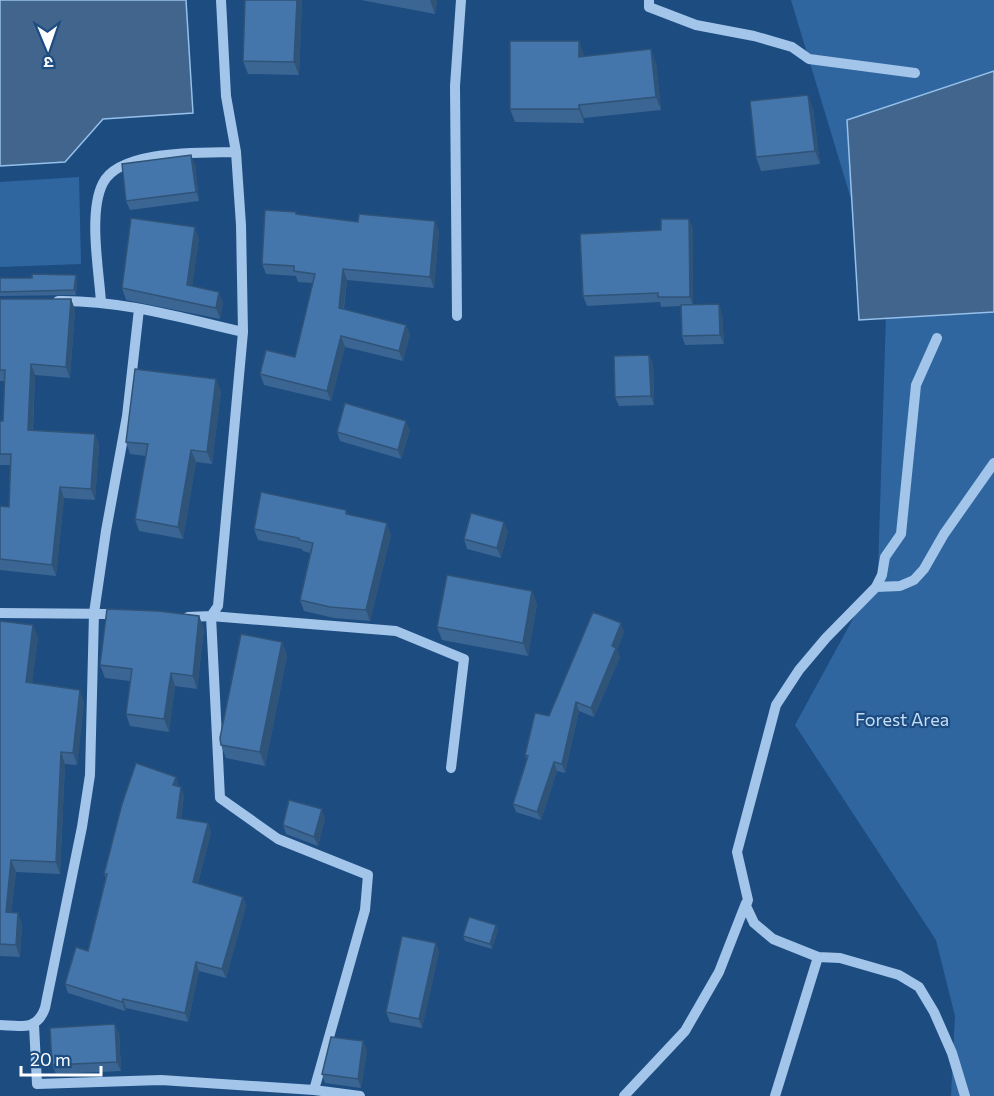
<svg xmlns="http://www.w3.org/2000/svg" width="994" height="1096" font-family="Commissioner,'Noto Sans Devanagari',sans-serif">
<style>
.green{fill:#3066a0}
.water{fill:#41658c;stroke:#95c0eb;stroke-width:1.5}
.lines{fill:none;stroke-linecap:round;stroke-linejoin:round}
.minor{stroke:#a2c5e9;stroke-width:10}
.wall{fill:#3b6593}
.shaded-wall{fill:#305378}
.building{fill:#4576ab;stroke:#305378;stroke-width:1.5}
.labels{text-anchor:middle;stroke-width:4.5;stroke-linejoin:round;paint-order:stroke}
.park-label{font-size:18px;fill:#c6def7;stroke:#1d4c81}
</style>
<rect width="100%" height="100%" fill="#1d4c81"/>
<path class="green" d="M791,0H994V1096H951L955,1016L936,940L795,725L878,573L886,315Z
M79,177L81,264L0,267V182Z"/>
<path class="water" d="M0,0H186L193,113L103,119L65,162L0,166Z
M994,71V312L859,320L847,120Z"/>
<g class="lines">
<path class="minor" d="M649,0V7L696,25L754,36L792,47L809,59L915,73
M58,301C121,300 182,318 243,332
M101,302C99,271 88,212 103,183C120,149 203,153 236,152
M457,316L455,86L461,0
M937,338L916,385L901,534L885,557L882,575L876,587L826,638L799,670L776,705L737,852L748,900L746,906L754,923L773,939L818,957L840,958L899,975L919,987L934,1012L952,1053L965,1096
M876,587L900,586L914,580L924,569L944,534L994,463
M0,613L121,614
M188,617L211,616L218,606L243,332L241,225L236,152L226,96L221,0
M0,1025C21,1026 37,1031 45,1008L82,827L90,775L94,613L106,531L127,416L139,309
M34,1025L37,1084L161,1080L314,1090L360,1096
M314,1090L365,910L368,875L278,839L220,798L211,616L396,631L464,659L451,768
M624,1096L685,1031L719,972L746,903
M775,1096L818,957"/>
</g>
<path class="wall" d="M245,0H302L299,75L248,74L243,61Z
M361,0H437L435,14Z
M579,41L584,56L656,63L661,110L584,118V123L515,122L510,109Z
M813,108L820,164L761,171L756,157Z
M195,164L199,201L130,210L126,201Z
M297,214L358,222L435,221L439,231L434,288L347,280L344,309L406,325L410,335L403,361L345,347L331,401L264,385L260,374L295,357L313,283L298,282L296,276L266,274L262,264Z
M693,228V305L722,313L724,344L685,345L682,336L681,306L661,307L660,302L587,306L583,296Z
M199,238L192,286L219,292L223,303L220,319L126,300L122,288Z
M76,275L77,279L76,295L0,296V278H32Z
M0,299H71L75,310L70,378L35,375L33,430L95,434L99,445L95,500L64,498L56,576L0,570V506L9,507L10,465H0V421H3L5,381H0Z
M649,355L653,364L654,405L619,406L615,397Z
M221,391L212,464L196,462L183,539L139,531L135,519L146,456L130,454L126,442Z
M410,430L401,459L340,441L337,432Z
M346,510L348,515L391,535L370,621L334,618L304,611L300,600L310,553L303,551L302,549L258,540L254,529Z
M508,531L501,558L467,549L464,539Z
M532,591L537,604L528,656L442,640L437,627Z
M199,616L204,629L197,689L175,686L169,732L130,726L126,714L130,681L105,678L100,665Z
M0,621L38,637L32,683L84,702L77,765L65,764L60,874L16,872L11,912L18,913L22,925L20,957L0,956Z
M624,632L617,650L620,657L594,717L579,711L565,773L557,771L541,820L516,812L513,804L527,761L525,755L549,716Z
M282,642L287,656L265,766L226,758L221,745Z
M179,786L184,796L181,819L208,823L211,833L198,883L243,897L246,906L226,978L199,971L188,1022L126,1008L125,1011L68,993L65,984L88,951L106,879L104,874Z
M325,818L318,846L286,834L283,825Z
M498,930L492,949L465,941L463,936Z
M436,943L439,952L422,1028L390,1022L386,1012Z
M119,1033L121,1071L56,1074L52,1065Z
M363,1041L367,1051L361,1088L325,1083L322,1074Z"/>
<path class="shaded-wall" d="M297,0H302L299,75L294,62Z
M430,0H437L435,14Z
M579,41L584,55V70L579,57Z
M651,49L656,63L661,110L656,97Z
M808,95L813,108L820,164L815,151Z
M579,105L584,118V123L579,109Z
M191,155L195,164L199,201L196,192Z
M689,219L693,228V306L690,297Z
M435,221L439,231L434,288L430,277Z
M195,227L199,238L191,296L187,285Z
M343,269L347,280L342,318L339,308Z
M76,275L77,279L76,295L74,290Z
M219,292L223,303L220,319L216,308Z
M71,299L75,310L70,378L66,367Z
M719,304L722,313L724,344L720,335Z
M406,325L410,335L403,361L399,351Z
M341,336L345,347L331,401L327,391Z
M649,355L653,364L654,405L651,396Z
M31,364L35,375L32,441L28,430Z
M216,379L221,391L212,464L207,452Z
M406,421L410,430L401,459L398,450Z
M95,434L99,445L95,500L91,489Z
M191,450L196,462L183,539L178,527Z
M60,487L64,498L56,576L52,565Z
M504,522L508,531L501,558L497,548Z
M387,523L391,535L370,621L366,610Z
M532,591L537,604L528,656L523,643Z
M199,616L204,629L197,689L193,676Z
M621,623L624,632L617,650L620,657L594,717L591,708L612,646Z
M33,625L38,637L31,694L26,682Z
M282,642L287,656L265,766L260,752Z
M171,673L175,686L169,732L164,719Z
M80,690L84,702L77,765L73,753Z
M576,702L579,711L565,773L562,764Z
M61,752L65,764L60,874L56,862Z
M554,762L557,771L541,820L537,812Z
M176,777L179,786L173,785Z
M181,787L184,796L180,828L177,818Z
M322,809L325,818L318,846L314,837Z
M208,823L211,833L196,891L193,882Z
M11,860L16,872L10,924L6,912Z
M243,897L246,906L226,978L222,969Z
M18,913L22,925L20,957L16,945Z
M496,925L498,930L492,949L490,944Z
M436,943L439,952L422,1028L419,1019Z
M196,962L199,971L188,1022L185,1013Z
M123,999L126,1008L125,1011L122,1002Z
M115,1024L119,1033L121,1071L117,1062Z
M363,1041L367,1051L361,1088L358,1079Z"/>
<path class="building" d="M245,0H297L294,62L243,61Z
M510,41H579V57L651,49L656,97L579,105V109H510Z
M808,95L815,151L756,157L750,101Z
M191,155L196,192L126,201L122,164Z
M265,210L296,212V214L358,222L359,214L435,221L430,277L343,269L339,308L406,325L399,351L341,336L327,391L260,374L266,350L295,357L315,274L294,271V266L262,264Z
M131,218L195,227L187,285L219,292L216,308L122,288Z
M661,219H689L690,297H658V293L583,296L580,234L661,230Z
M32,274L76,275L74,290L0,292V278H32Z
M0,299H71L66,367L31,364L28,430L95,434L91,489L60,487L52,565L0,559V506L9,507L11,454H0V421H3L5,370H0Z
M719,304L720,335L682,336L681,305Z
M649,355L651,396L615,397L614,356Z
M135,369L216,379L207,452L191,450L178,527L135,519L148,444L126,442Z
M345,403L406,421L398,450L337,432Z
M261,492L346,510V514L387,523L366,610L330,607L300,600L313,543L299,540V538L254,529Z
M471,513L504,522L497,548L464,539Z
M447,575L532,591L523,643L437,627Z
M107,609L158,611L199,616L193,676L171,673L164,719L126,714L132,669L100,665Z
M593,612L621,623L612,646L616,648L591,708L576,702L562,764L554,762L537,812L513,804L528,756L525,755L535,713L549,716Z
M0,621L33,625L26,682L80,690L73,753L61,752L56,862L11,860L6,912L18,913L16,945L0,944Z
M241,634L282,642L260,752L221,745L220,738Z
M136,763L176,777L173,785L181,787L177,818L208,823L193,882L243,897L222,969L196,962L185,1013L123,999L122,1002L65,984L76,947L88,951L107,874H104L122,804Z
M289,800L322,809L314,837L283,825Z
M469,917L496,925L490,944L463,936Z
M402,936L436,943L419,1019L386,1012Z
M115,1024L117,1062L52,1065L50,1028Z
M331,1037L363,1041L358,1079L322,1074Z"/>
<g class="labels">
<g class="park-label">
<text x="902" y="726">Forest Area</text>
</g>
</g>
<g transform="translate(48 48) rotate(178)" stroke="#1d4c81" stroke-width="4.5" paint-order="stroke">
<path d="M0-4.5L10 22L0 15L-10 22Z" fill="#ffffff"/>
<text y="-9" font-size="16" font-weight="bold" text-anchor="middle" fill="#ffffff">उ</text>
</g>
<path d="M21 1066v9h80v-9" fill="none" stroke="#ffffff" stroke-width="3"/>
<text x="30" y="1066" font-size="18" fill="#ffffff" stroke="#1d4c81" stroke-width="4.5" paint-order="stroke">20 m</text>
</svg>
